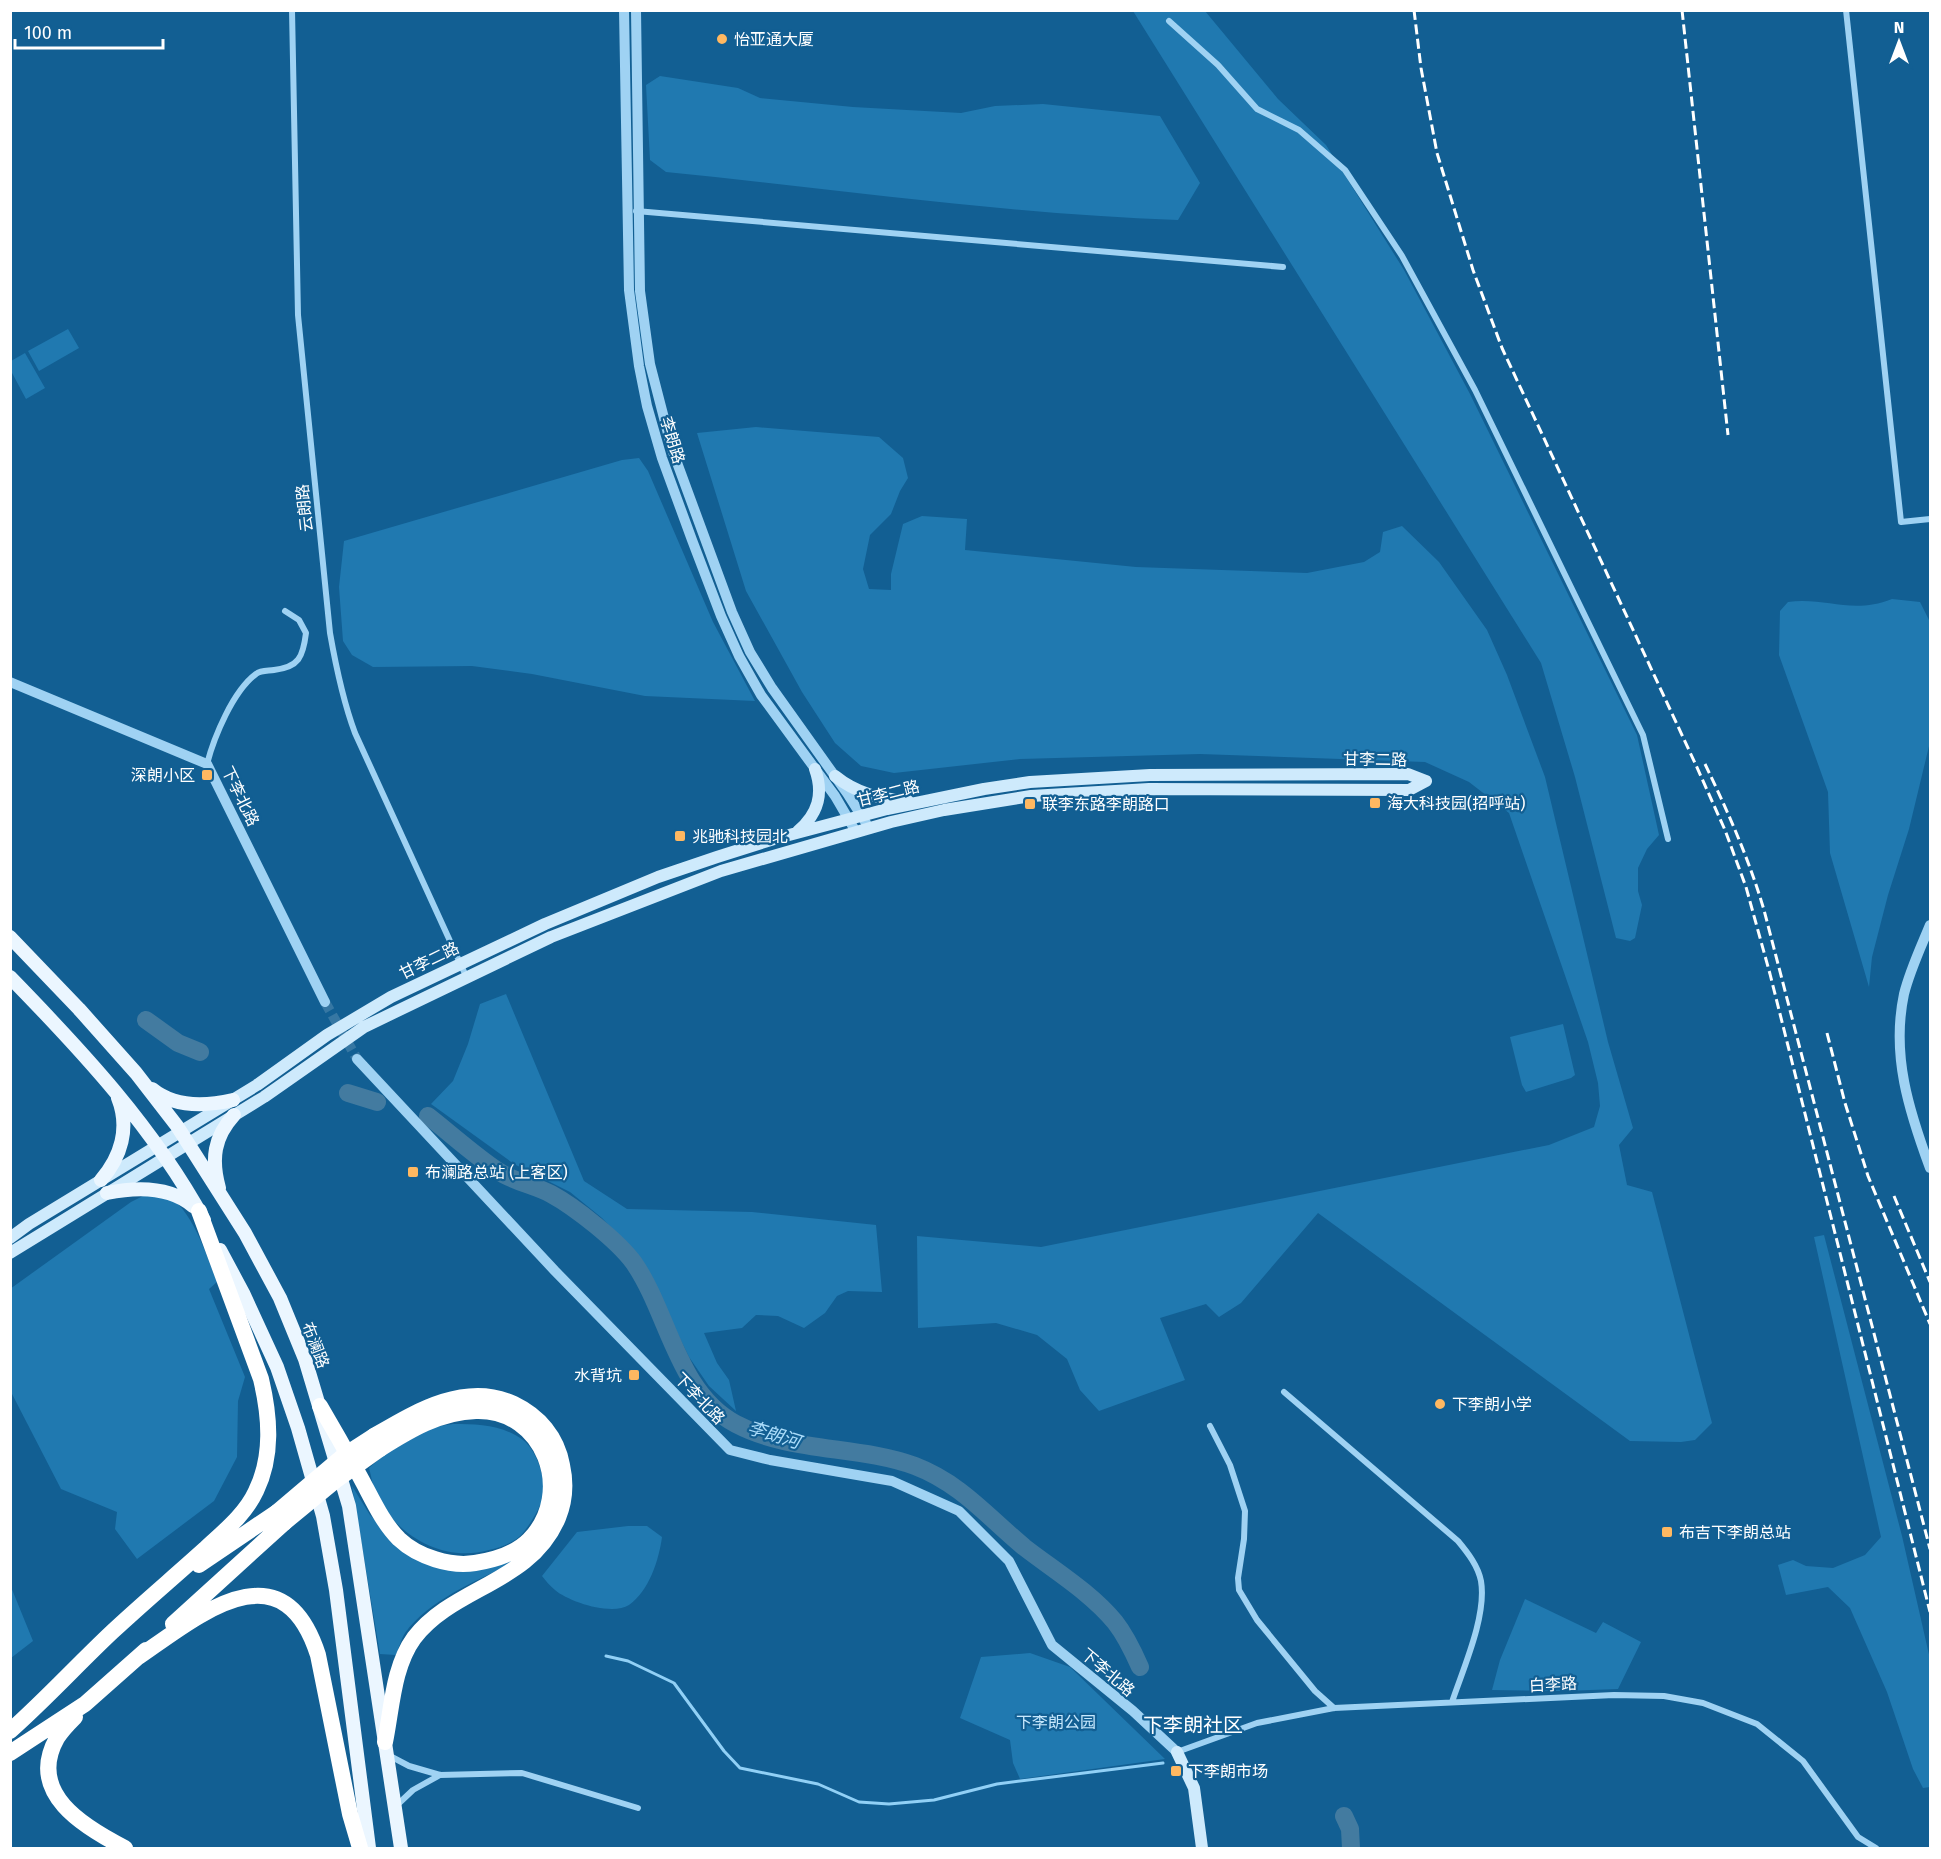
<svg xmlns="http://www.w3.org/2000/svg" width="1941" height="1859" font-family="'Fira Sans','Noto Sans SC',sans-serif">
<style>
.green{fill:#2079b0}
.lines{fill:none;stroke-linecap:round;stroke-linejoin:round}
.stream{stroke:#91d0f6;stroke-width:3}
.river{stroke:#437ba0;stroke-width:18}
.tertiary-tunnel{stroke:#3677a3;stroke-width:10;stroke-dasharray:10 5;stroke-linecap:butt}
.minor{stroke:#9fd2f3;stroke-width:6}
.tertiary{stroke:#9fd2f3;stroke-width:10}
.secondary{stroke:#ceeafc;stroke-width:12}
.primary{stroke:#ebf6ff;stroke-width:14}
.motorway{stroke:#fff;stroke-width:16}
.rail{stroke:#fff;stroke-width:3;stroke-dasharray:10 4.5;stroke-linecap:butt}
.motorway-bridge{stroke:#fff;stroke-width:16}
.poi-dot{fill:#ffb861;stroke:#125f93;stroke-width:2}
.labels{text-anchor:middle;stroke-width:4.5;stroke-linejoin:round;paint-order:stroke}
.poi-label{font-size:16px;fill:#fff;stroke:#125f93;text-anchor:start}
.street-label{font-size:16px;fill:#fff;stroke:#125f93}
.park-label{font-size:16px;fill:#c7e8fd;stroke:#125f93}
.water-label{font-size:18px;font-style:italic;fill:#abdcfa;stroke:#125f93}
.quarter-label{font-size:20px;fill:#fff;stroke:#125f93}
</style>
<rect width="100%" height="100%" fill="#125f93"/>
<path class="green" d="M1133,11H1205L1278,99L1326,145L1404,270L1470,394L1637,735L1659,835L1647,849L1638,868V891L1642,905L1635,938L1630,941L1616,938L1575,777L1541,663Z
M660,76L738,88L760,98L853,107L961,113L995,106L1043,104L1160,116L1200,183L1178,220C1006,214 836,189 666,172L650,160L646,85Z
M68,329L79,348L39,371L28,351Z
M25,353L45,388L26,399L11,371V361Z
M756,427L879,437L903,458L908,478L900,491L891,514L870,535L863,569L869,589L891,590V574L903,524L922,516L967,519L965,550L1136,567L1307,573L1364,562L1380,552L1383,532L1402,526L1439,562L1487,630L1507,675L1545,777L1608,1042L1633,1128L1619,1145L1627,1185L1652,1192L1712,1423L1695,1440L1681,1442L1630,1441L1318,1213L1241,1303L1219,1317L1206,1304L1160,1318L1185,1380L1099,1411L1080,1390L1067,1359L1037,1335L996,1323L918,1328L917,1236L1041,1247L1549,1145L1594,1127L1600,1106L1598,1083L1588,1042L1509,813L1469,782L1425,762L1200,754L1020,759L894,773L861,766L835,743L802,692L746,591L697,433Z
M639,458L648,471L713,622L755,701L645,696L532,674L472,666L373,667L352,655L343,641L339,587L344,541L622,460Z
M1892,599L1920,602L1930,622V742L1909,829L1888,895L1872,957L1869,987L1830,853L1828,792L1779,655L1780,611L1788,602C1826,597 1852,615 1892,599Z
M506,994L584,1181L627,1209L752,1212L876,1225L882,1292L848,1291L837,1296L825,1313L804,1328L778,1316L756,1315L742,1328L704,1333L717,1363L729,1380L736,1411L709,1386L689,1357L642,1260L602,1218L570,1192L514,1164L431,1104L453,1081L468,1044L480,1004Z
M1563,1024L1575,1075L1571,1078L1526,1092L1522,1085L1510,1037Z
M147,1194C152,1194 157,1193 162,1194C190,1201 207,1257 217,1282L209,1289L245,1377L238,1401L237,1457L214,1501L137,1559L115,1529L117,1512L61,1489L11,1392L10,1289L131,1202Z
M1824,1235L1902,1536L1930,1659V1787L1923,1788L1913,1769L1887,1692L1850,1608L1828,1587L1786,1595L1778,1565L1793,1560L1806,1566L1833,1568L1865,1555L1881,1537L1814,1237Z
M453,1424C478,1424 503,1425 523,1440C537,1451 545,1477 544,1494C542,1506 527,1530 519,1537C510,1544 499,1548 489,1550C447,1562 404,1540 380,1503C374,1494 372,1479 369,1468L385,1454L433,1427Z
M352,1486L370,1515L393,1538L416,1555L516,1561C478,1581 431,1598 405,1633C401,1639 399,1648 396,1655L380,1654Z
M628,1526H647L662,1537C659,1560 649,1591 629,1605C612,1616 569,1602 555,1590C550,1586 546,1581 542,1576L577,1532Z
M11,1587L33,1641L11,1658H10Z
M1525,1599L1596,1633L1603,1622L1641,1642L1618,1689L1563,1691L1492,1690L1500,1660Z
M1030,1653L1070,1667L1165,1759L1020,1779L1013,1763L1010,1740L960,1718L981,1657Z"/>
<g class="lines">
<path class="stream" d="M606,1656L628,1661L674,1683L724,1751L740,1768L818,1784L859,1802L889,1804L934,1800L997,1784L1163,1763"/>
<path class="river" d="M146,1020L178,1043L200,1052
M348,1093L377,1102
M428,1116C451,1134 474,1155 498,1171C514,1182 534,1185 551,1194C575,1207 618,1241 634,1263C669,1314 677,1393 736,1424C791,1453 857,1445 915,1466C960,1483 988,1517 1024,1547C1055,1571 1090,1592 1115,1622C1126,1636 1133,1651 1140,1667
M1344,1816L1350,1829L1351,1848"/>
<path class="tertiary-tunnel" d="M325,1002L357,1059"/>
<path class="minor" d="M292,10L298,315L330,633C336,667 343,701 355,733L466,976
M1846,10L1901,522L1930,519
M1169,21L1218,65L1257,109L1299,130L1345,170L1402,256L1475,390L1643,735L1668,839
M636,211L1283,267
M207,764C214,737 233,691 256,674C261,670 268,671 274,670C299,667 303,657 306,633L299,620L285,611
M1284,1392L1458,1541C1468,1553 1478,1566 1481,1581C1487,1616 1463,1669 1452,1702
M1210,1426L1230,1465L1245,1511L1244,1539L1238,1578L1239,1590L1257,1620L1315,1691L1334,1708
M1177,1752L1257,1723L1334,1708L1614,1695L1664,1696L1703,1703L1757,1724L1803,1761L1858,1837L1876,1848
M390,1756L409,1766L440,1775L522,1773L638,1808
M396,1806L413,1790L440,1775"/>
<path class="tertiary" d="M624,10L629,290L639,366L647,406L662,458L692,540L721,616L739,656L761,695L835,796L856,832
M636,10L640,291L650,364L672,449L732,612L750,652L772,688L847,793L866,823
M10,682L207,764L325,1002
M1930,925C1921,947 1910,970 1904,994C1891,1055 1909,1111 1930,1168
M357,1059L555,1271L730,1450L770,1460L892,1481L959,1511L1009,1561L1052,1645L1133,1711L1177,1752"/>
<path class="secondary" d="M835,776C857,794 881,799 908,801
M798,831C818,814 824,794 815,769
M10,1238L29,1224L257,1085L327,1035L391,997L545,924L658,877L717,857L774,839L887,809L984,789L1030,782L1150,775L1408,774L1426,781
M10,1253L264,1097L364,1027L551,937L721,871L891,822L944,810L1031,796L1149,789L1409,790L1426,781
M1177,1752L1194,1788L1202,1848"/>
<path class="primary" d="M10,937L79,1009L136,1073L177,1126L245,1233L280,1298L305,1359L349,1506L401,1848
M10,977C82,1051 154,1128 204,1220
M152,1089C175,1108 207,1106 233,1100
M101,1180C121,1157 130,1128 118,1098
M219,1188C211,1159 214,1137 234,1115
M107,1193C136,1187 169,1186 193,1206
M220,1250L243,1293L277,1367L298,1428L323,1516L336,1590L369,1848"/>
<path class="motorway" d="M320,1406C333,1428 346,1451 358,1473C371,1496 381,1521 399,1539C418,1557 451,1567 475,1563C494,1560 515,1554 529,1540C575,1493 544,1409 476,1411C440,1412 410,1430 380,1449
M374,1436C415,1412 465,1381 514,1404C539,1416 557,1437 562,1465C566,1483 565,1501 558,1518C530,1584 454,1586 414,1638C393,1667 392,1708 385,1742
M199,1565L277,1512
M173,1624L284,1523
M137,1658C197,1617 282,1543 318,1655L350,1814L360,1848
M75,1717C69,1723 62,1730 57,1738C26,1793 84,1827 125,1848
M10,1731C46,1699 78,1664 112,1632C142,1604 174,1577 205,1549C223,1532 245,1515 256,1491C273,1456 270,1417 261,1379L199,1211
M10,1753L85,1704L146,1650"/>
<path class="rail" d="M1414,10L1421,68L1437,153L1473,270L1502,348L1695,763L1725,830L1746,887L1770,974L1930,1612
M1682,10L1728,435
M1705,764C1728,812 1749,859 1764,910L1930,1549
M1827,1033L1845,1103L1868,1176L1930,1324
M1894,1196L1930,1282"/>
<path class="motorway-bridge" d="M277,1512L343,1456L374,1436
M284,1523L335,1481L380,1449"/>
</g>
<g class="poi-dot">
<circle cx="722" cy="39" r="6"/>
<rect x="201" y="769" width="12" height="12" rx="3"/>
<rect x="1369" y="797" width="12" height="12" rx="3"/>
<rect x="1024" y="798" width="12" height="12" rx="3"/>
<rect x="674" y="830" width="12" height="12" rx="3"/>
<rect x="407" y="1166" width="12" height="12" rx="3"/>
<rect x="628" y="1369" width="12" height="12" rx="3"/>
<circle cx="1440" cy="1404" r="6"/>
<rect x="1661" y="1526" width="12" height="12" rx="3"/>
<rect x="1170" y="1765" width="12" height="12" rx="3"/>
</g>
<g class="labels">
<g class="poi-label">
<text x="734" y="45">怡亚通大厦</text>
<text x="195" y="781" text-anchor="end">深朗小区</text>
<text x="1387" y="809">海大科技园(招呼站)</text>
<text x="1042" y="810">联李东路李朗路口</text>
<text x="692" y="842">兆驰科技园北</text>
<text x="425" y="1178">布澜路总站 (上客区)</text>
<text x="622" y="1381" text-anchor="end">水背坑</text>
<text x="1452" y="1410">下李朗小学</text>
<text x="1679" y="1538">布吉下李朗总站</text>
<text x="1188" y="1777">下李朗市场</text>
</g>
<g class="street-label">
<text transform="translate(673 440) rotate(73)" y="6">李朗路</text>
<text transform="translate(304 508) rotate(-96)" y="6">云朗路</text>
<text transform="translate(1375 759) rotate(1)" y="6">甘李二路</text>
<text transform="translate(888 793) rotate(-14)" y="6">甘李二路</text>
<text transform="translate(241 796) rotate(64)" y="6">下李北路</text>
<text transform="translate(429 960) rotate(-26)" y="6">甘李二路</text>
<text transform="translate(316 1345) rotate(69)" y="6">布澜路</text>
<text transform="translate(700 1398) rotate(46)" y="6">下李北路</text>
<text transform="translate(1108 1672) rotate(40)" y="6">下李北路</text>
<text transform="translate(1553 1684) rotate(-3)" y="6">白李路</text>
</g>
<g class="park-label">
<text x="1056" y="1728">下李朗公园</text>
</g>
<g class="water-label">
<text transform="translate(774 1435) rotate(17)" y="6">李朗河</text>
</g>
<g class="quarter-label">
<text x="1193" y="1732">下李朗社区</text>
</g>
</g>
<rect width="1941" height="1859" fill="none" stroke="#ffffff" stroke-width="24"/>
<g transform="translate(1899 42)" stroke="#125f93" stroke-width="4.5" paint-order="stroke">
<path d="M0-4.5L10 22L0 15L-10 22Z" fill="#ffffff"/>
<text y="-9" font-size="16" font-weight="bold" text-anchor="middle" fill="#ffffff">N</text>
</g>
<path d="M15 39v9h148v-9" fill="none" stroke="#ffffff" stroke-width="3"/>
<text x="24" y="39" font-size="18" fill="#ffffff" stroke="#125f93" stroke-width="4.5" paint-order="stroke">100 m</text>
</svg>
